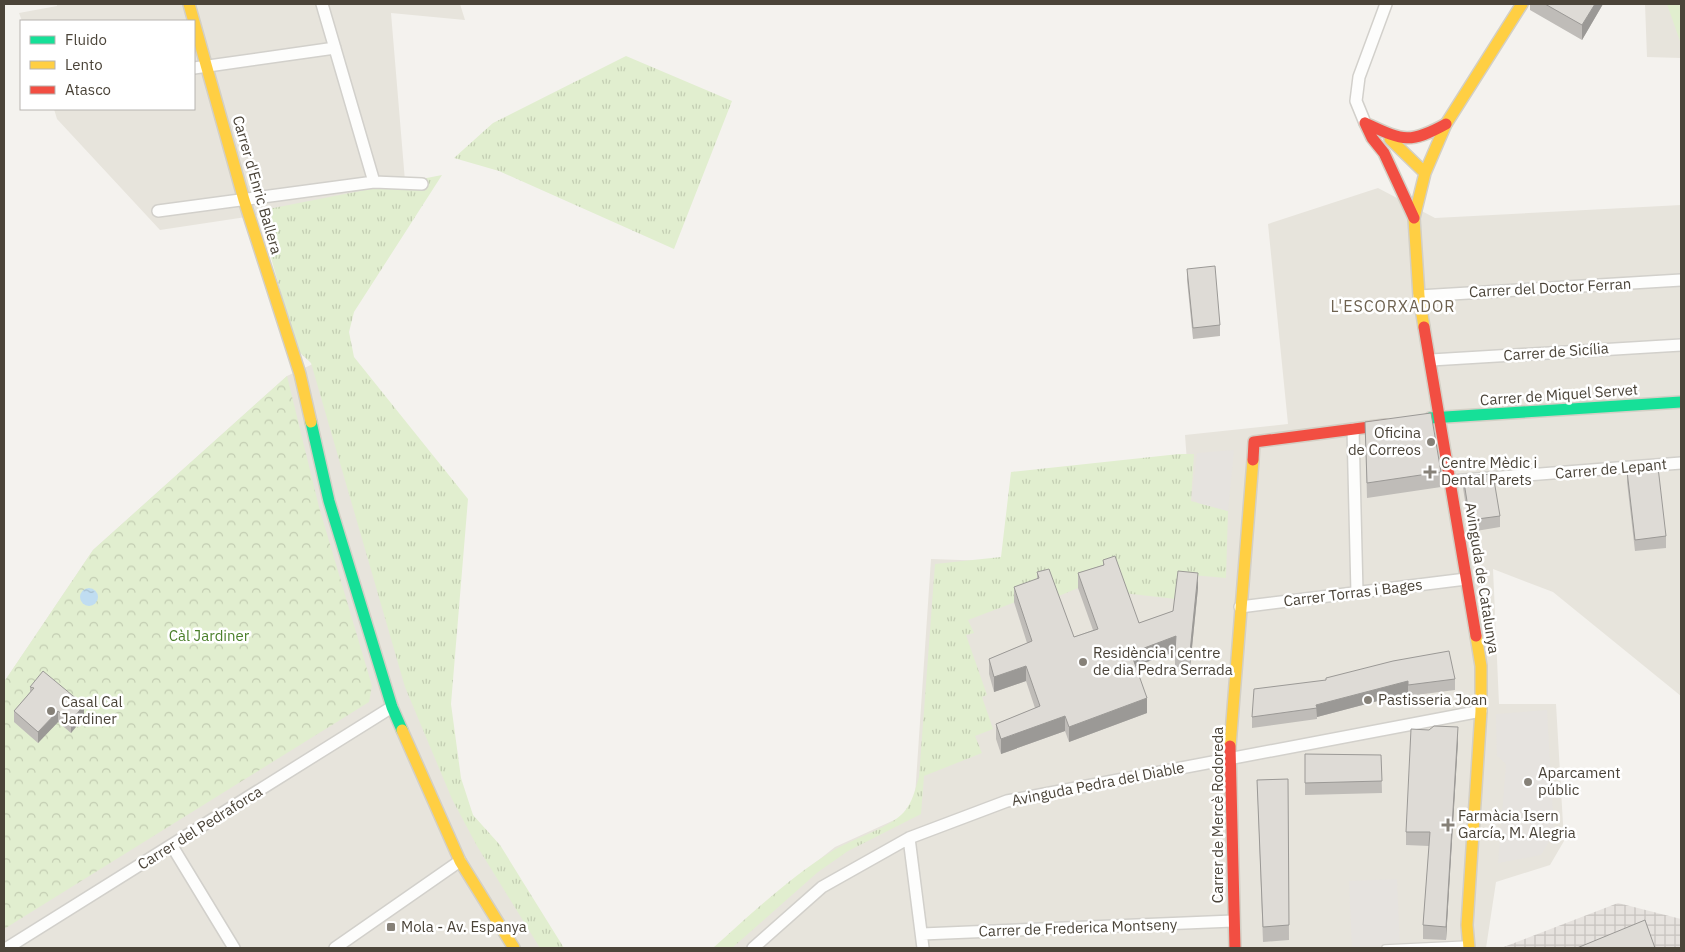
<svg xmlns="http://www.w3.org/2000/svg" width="1685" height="952" font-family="'IBM Plex Sans',sans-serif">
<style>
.residential{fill:#e7e4dc}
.industrial{fill:url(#industrial-grid)}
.grass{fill:url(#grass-tufts)}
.park{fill:url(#park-crowns)}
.garden{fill:#e1eecf}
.parking{fill:#e6e3df}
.water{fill:url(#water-ripples)}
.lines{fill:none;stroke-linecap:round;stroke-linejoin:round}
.lane-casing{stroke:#d2d0cb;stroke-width:8}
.street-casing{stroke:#d2d0cb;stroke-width:14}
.fast-casing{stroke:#d3cfc5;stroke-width:14}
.slow-casing{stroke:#d3cfc5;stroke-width:14}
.jam-casing{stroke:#d3cfc5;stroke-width:14}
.lane{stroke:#fdfdfc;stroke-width:5.5}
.street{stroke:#fdfdfc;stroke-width:11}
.fast{stroke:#16e098;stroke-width:11}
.slow{stroke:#ffcf43;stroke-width:11}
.jam{stroke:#f24e42;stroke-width:11}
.wall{fill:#bfbcb8}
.shaded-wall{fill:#9b9996}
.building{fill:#dedbd6;stroke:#9b9996}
.poi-dot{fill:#868178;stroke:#fff;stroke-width:2}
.labels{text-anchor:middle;stroke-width:5;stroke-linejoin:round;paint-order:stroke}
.street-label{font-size:15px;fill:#4b4439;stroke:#fff}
.poi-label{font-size:15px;fill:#4b4439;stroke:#fff;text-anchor:start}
.park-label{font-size:15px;fill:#4a7f2a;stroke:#fff}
.neighbourhood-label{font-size:16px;letter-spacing:1px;fill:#6e6250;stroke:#fff}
</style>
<defs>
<pattern id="industrial-grid" width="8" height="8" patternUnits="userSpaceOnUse" patternTransform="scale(1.25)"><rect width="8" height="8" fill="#e6e2de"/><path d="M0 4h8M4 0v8" fill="none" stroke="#c7c3bf"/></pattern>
<pattern id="grass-tufts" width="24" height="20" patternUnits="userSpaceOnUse" patternTransform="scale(1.25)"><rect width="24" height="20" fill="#e1eecf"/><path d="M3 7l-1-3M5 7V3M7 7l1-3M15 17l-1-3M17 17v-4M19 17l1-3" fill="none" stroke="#c3cdb2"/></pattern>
<pattern id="park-crowns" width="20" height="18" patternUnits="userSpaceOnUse" patternTransform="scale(1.25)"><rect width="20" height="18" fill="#e1eecf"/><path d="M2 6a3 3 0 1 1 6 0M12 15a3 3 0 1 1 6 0" fill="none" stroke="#c3cdb2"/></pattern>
<pattern id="water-ripples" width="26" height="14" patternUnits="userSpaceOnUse" patternTransform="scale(1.25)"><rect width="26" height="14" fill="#c0ddf1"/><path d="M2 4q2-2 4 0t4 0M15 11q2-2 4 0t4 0" fill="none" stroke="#a6bfcf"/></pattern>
</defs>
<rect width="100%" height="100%" fill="#f4f2ee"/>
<path class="residential" d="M57,4H460L465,20L391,13L406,193L160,230L57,119L54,109H194V21H22L19,13L57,6Z
M1645,4H1681V58L1647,57Z
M1378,188L1435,218L1681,205V696L1553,592L1493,569L1499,704H1556L1564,841L1550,865L1496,882L1486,948H717L776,894L835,847L914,811L931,559L1195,568L1185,435L1288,424L1268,224Z
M315,363L477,828L550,948H4V682L93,550L287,376Z"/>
<path class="industrial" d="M1618,903L1681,919V948H1501Z"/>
<path class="grass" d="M626,56L732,101L674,249L499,171L454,158L493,123Z
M442,175L354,312L349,332L354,357L468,499L451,704L461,778L473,815L500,845L564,948H540L477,846L452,799L405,687L311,363L297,350L259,215L263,210Z
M1179,454H1194L1191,501L1228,511L1226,578L1180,574L1176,599L1078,588L1054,598L1039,593L968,620L974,633L966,635L987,695L982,697L993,729L975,736L982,753L924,776L921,814L848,851L818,872L732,948H713C751,914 790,877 834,850C853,839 891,827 904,812C913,802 915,789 919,777L935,564L1001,557L1011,472Z"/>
<path class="park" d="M287,376L319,507L372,686L369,702L4,929V682L93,550Z"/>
<path class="garden" d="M1667,4H1681V44Z"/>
<path class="parking" d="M1234,450L1228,511L1198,503L1192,497L1197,453Z
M1547,710L1554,833L1541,855L1498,863L1506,764L1497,756L1496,714Z
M1397,879L1400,948H1352L1349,881Z"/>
<path class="water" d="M80 597a9 9 0 1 1 18 0a9 9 0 1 1-18 0Z"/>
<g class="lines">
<g class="lane-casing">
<path id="lane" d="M1385,948L1468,944"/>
</g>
<g class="street-casing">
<path id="street" d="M322,4L374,182
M194,68L335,48
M1365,123L1356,101L1359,77L1386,4
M158,211L374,182L422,184
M1419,296L1681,280
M1431,360L1681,345
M1353,429L1357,593
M1451,481L1681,463
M1240,607L1466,579
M909,838L923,948
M172,846L234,948
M922,934L1233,921
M7,948L392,707
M335,948L460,861
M753,948L822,887L909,838L1007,801L1481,711"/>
</g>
<g class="fast-casing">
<path id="fast" d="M1430,418L1681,402
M311,422L329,501L392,707L402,730"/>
</g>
<g class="slow-casing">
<path id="slow" d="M189,4L244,200L300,374L311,422
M1390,139L1425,173
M1424,327L1419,296L1414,218L1425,173L1446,124L1522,4
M402,730L460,861L514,948
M1230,746L1253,460
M1469,948L1467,925L1481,711V666L1476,636"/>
</g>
<g class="jam-casing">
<path id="jam" d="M1365,123L1372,138L1384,153L1414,218
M1365,123C1402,140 1408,145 1446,124
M1424,327L1476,636
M1253,460L1254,442L1385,425
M1230,746L1235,948"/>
</g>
<use href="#lane" class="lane"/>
<use href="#street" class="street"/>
<use href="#fast" class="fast"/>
<use href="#slow" class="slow"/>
<use href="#jam" class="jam"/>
</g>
<path class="wall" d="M1530,4H1603L1582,40L1530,10Z
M1187,269L1220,325V336L1193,339L1187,280Z
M1365,422L1441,472V487L1367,498Z
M1627,471L1666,536V548L1635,551L1627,482Z
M1463,476L1500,516V527L1470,532L1463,488Z
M1103,560L1139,623L1173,611L1198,588L1190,667H1175V652L1136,666L1147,713L1069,742L1065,731L1001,754L996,739V724L1035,708L1026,681L994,692L989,674V659L1027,643L1014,602V587L1037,579V572L1074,637L1093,630L1078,588V573L1103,565Z
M1326,678L1455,679V690L1408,696V693L1317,717V719L1252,728V717L1326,680Z
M30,687L84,717L71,733L58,722L38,743L14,722V711L30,692Z
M1458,741L1446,940L1423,939V925L1429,846L1406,845V832Z
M1305,754L1381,755L1382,793L1305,795Z
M1288,779L1289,940L1263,942L1257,780Z"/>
<path class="shaded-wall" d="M1595,4H1603L1582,40V25Z
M1198,573V588L1190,667V652Z
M1176,636V651L1131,668V653Z
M1026,666V681L994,692V677Z
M1408,681V693L1317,717L1316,705Z
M1147,698V713L1069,742V727Z
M84,705V717L71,733V721Z
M58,711V722L38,743V732Z
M1065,716V731L1001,754V739Z
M1458,727V741L1446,940V927Z"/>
<path class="building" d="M1545,4H1595L1582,25Z
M1215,266L1220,325L1193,328L1187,269Z
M1431,413L1441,472L1367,483L1365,422Z
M1658,467L1666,536L1635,540L1627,471Z
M1493,474L1500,516L1470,520L1463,476Z
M1115,556L1139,623L1173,611L1178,571L1198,573L1190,652H1175L1176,636L1131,653L1147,698L1069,727L1065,716L1001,739L996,724L1040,706L1026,666L994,677L989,659L1032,641L1014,587L1039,578L1037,572L1049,569L1074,637L1098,629L1078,573L1104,565L1103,560Z
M1449,651L1455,679L1408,685V681L1316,705L1317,708L1252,717L1254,689L1326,680V678L1393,661Z
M43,671L84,705L71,721L58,711L38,732L14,711L34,688L30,687Z
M1434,726L1458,727L1446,927L1423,925L1430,832H1406L1411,729L1429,730Z
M1305,754L1381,755L1382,781L1305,783Z
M1288,779L1289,925L1263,927L1257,780Z
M1645,920L1655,948H1577Z"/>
<g class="poi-dot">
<circle cx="1431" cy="442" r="5"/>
<path d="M1427.5 464.5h5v5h5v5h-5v5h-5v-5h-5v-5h5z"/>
<circle cx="1083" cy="662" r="5"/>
<circle cx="1368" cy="700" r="5"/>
<circle cx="51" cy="711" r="5"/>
<circle cx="1528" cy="782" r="5"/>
<path d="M1445.5 817.5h5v5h5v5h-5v5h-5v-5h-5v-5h5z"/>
<rect x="386" y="922" width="10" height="10" rx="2.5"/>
</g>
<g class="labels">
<g class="street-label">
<text transform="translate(257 185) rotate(74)" y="5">Carrer d'Enric Ballera</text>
<text transform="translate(1550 288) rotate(-3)" y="5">Carrer del Doctor Ferran</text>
<text transform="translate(1556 352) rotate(-4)" y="5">Carrer de Sicília</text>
<text transform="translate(1559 395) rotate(-4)" y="5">Carrer de Miquel Servet</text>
<text transform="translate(1611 469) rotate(-5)" y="5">Carrer de Lepant</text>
<text transform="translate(1482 578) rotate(81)" y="5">Avinguda de Catalunya</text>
<text transform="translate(1353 593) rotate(-7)" y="5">Carrer Torras i Bages</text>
<text transform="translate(1098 784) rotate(-11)" y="5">Avinguda Pedra del Diable</text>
<text transform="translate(1218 815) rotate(-90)" y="5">Carrer de Mercè Rodoreda</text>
<text transform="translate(200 828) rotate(-32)" y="5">Carrer del Pedraforca</text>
<text transform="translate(1078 928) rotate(-2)" y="5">Carrer de Frederica Montseny</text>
</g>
<g class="poi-label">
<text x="1421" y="438" text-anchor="end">Oficina<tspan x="1421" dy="17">de Correos</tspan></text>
<text x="1441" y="468">Centre Mèdic i<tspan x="1441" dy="17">Dental Parets</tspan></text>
<text x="1093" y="658">Residència i centre<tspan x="1093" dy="17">de dia Pedra Serrada</tspan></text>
<text x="1378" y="705">Pastisseria Joan</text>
<text x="61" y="707">Casal Cal<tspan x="61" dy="17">Jardiner</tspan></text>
<text x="1538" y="778">Aparcament<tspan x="1538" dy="17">públic</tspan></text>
<text x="1458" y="821">Farmàcia Isern<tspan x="1458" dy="17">García, M. Alegria</tspan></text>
<text x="401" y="932">Mola - Av. Espanya</text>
</g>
<g class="park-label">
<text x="209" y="641">Càl Jardiner</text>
</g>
<g class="neighbourhood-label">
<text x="1393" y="312">L'ESCORXADOR</text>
</g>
</g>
<rect width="1685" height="952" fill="none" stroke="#4b4439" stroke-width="10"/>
<rect x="20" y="20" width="175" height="90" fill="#ffffff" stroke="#b7b4b0"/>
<rect x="30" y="36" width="25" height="8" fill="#16e098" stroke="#b7b4b0"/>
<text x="65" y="45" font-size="15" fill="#4b4439">Fluido</text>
<rect x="30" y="61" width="25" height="8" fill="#ffcf43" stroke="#b7b4b0"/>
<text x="65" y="70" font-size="15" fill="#4b4439">Lento</text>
<rect x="30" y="86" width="25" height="8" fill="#f24e42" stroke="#b7b4b0"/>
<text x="65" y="95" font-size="15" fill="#4b4439">Atasco</text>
</svg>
